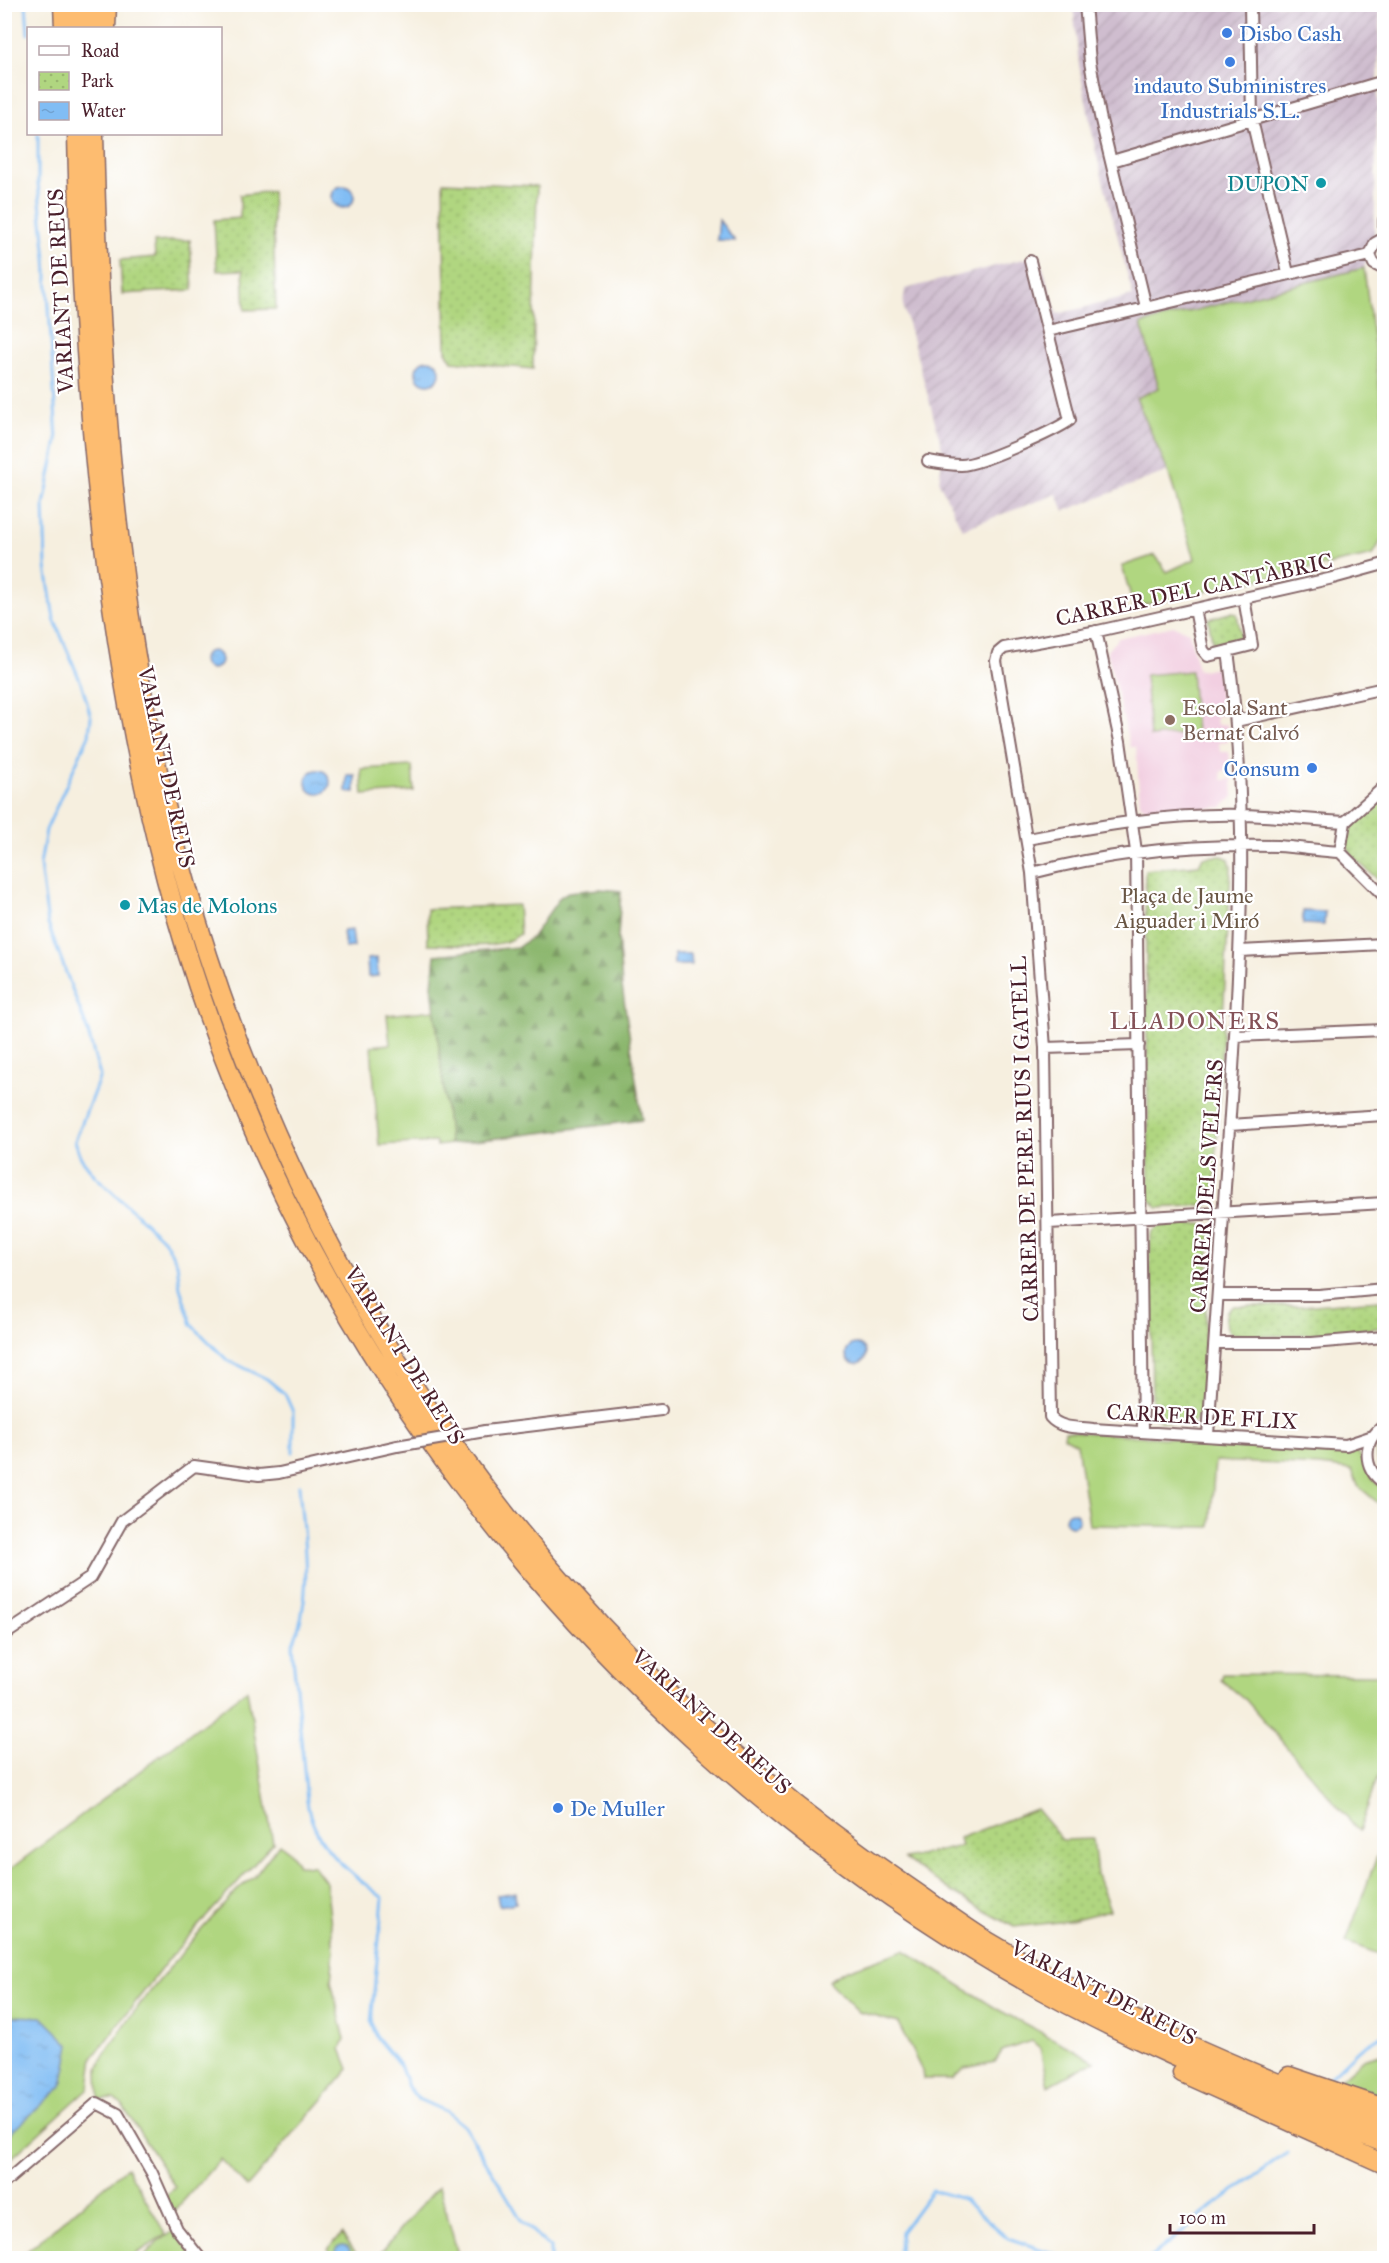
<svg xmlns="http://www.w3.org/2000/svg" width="1389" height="2263" font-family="'IM FELL Great Primer',serif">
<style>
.built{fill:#f2cfe1}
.industrial{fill:url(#industrial-furrows)}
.grass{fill:#b0d680;stroke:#7d7a56;stroke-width:1.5}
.forest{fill:url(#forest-firs);stroke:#6b6b4c;stroke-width:1.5}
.park{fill:url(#park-dots);stroke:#7d7a56;stroke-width:1.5}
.water{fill:url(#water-ripples);stroke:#666e90;stroke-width:1.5}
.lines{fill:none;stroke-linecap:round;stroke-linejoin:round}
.stream{stroke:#81bdf4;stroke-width:3}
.minor-casing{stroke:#86686a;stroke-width:14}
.motorway-casing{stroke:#86686a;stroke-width:21}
.minor{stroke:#fff;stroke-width:10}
.motorway{stroke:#fdbc6f;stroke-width:18}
.minor-bridge-casing{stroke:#86686a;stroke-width:14;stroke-linecap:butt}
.minor-bridge{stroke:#fff;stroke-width:10}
.shop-dot{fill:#3f7fe0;stroke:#fff;stroke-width:2}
.culture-dot{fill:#0f9aa8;stroke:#fff;stroke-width:2}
.education-dot{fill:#8d6e63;stroke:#fff;stroke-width:2}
.labels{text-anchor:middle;stroke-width:4.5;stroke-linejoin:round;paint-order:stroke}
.shop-label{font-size:22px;fill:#366cbe;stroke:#fff;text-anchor:start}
.culture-label{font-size:22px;fill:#0d838f;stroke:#fff;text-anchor:end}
.street-label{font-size:22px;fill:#4a1f2b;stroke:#fff}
.education-label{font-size:22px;fill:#785e54;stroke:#fff;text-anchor:start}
.park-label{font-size:22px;fill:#695644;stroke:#fff}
.neighbourhood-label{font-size:24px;letter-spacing:1.5px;fill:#845157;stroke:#fff}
</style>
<defs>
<pattern id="industrial-furrows" width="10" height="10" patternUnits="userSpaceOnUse" patternTransform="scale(1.5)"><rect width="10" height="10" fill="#cfbdcf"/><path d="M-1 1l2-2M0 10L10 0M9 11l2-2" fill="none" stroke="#b3a2b2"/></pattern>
<pattern id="forest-firs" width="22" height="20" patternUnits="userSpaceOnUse" patternTransform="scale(1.5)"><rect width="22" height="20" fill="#8cb76e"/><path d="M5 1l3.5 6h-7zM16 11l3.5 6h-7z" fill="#74945b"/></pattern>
<pattern id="park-dots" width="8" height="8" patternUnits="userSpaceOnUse" patternTransform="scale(1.5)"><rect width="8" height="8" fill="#b0d680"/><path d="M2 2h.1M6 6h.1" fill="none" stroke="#99b76f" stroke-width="1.8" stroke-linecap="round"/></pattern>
<pattern id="water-ripples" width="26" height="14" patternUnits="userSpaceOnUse" patternTransform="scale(1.5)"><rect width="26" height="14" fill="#81bdf4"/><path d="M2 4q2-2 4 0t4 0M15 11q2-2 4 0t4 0" fill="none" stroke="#71a2d1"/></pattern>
</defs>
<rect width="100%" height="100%" fill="#fff"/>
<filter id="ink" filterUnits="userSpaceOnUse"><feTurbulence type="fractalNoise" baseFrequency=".0167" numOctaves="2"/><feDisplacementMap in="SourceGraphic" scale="12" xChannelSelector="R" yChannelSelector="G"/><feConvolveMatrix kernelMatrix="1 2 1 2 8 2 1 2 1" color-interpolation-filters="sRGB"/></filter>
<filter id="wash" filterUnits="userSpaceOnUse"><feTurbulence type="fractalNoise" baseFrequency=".008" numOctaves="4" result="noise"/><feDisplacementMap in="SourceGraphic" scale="24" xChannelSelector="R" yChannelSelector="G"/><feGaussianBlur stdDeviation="1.35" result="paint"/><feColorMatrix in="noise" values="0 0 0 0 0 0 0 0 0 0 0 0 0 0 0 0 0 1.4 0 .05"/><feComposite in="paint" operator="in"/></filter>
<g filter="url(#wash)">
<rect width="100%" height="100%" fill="#f6efdf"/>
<path class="built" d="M1174,626L1189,632L1198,670L1217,668L1221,705H1225L1226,715L1216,716L1217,725L1227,724L1228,742L1219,743L1220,752H1229L1231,770L1221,771L1222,780L1232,779L1233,797L1222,807L1149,812L1140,804L1136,747H1130L1107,651L1118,638Z"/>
<path class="industrial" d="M1073,5H1380L1374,238L1364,268L1141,324L1159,388L1136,398L1168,471L1064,511L1057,494L962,529L939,482L943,451L903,305L905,289L1039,255L1057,314L1133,296L1096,153L1079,65Z"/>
<path class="grass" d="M1364,268L1384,424V535L1373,555L1134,607L1122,566L1155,555L1167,572L1195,559L1168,471L1136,398L1159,388L1141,324Z
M1191,671L1196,733L1150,737L1145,675Z
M412,766L414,791L363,795L361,769Z
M435,1010L450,1144L437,1146L436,1142L379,1145L371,1046L390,1044L387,1015Z
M1065,1431L1356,1451C1368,1462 1367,1480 1384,1489V1508L1358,1486L1352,1470L1320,1466L1215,1461L1210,1527L1089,1525L1077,1444L1064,1437Z
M1223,1674L1384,1675V1778L1378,1776L1359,1831L1246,1700L1221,1680Z
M247,1690L273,1843L172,1955L93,2057L89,2088L5,2164V1873Z
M1384,1837V1956L1346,1942Z
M279,1844L291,1853L298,1865L314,1866L326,1882L334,1950L331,1981L345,2040L341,2049L349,2069L247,2187L220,2159L171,2215L164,2198L175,2187L122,2105L114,2099L99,2100L98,2069L104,2055L136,2009L194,1938L239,1888L254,1877Z
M904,1950L997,2009L1095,2061L1048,2086L1040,2048L1032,2041L1002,2051L995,2062L965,2068L952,2079H923L922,2071L898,2023L859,2012L828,1981L842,1972Z
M1384,2053V2097L1338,2081L1363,2059Z
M127,2167L166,2235L130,2258H19Z
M439,2186L459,2258H376L430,2195Z
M175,2230L194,2258H143L157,2243Z
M342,2234L360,2258H336L328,2249Z"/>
<path class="forest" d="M600,889L621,891L618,937L622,986L642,1120L450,1144L432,986L435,955L518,947L532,937L560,897L568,892Z"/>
<path class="park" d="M443,182L537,186L533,369L452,361L446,352Z
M272,191L276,309L245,310L243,270L217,271L214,220L240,218V195Z
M190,240L193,290L122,294L120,260L155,257L154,242Z
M1233,612L1237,614L1241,637L1213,644L1208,619Z
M1384,794V885L1352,856L1346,843L1351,827Z
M1222,856L1229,859L1231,867L1214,1193L1211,1202L1206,1205L1158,1208L1149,1199L1145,870L1199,865L1203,857Z
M518,905L520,934C499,952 455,944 428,944L427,909Z
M1201,1224L1207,1226L1210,1231L1201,1414L1193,1424L1160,1421L1152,1413L1150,1235C1156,1220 1186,1225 1201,1224Z
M1379,1300L1384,1303V1325L1379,1328C1351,1330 1249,1342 1229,1332L1225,1322L1227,1311L1234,1306H1300Z
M1384,1436V1473C1374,1461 1374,1448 1384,1436Z
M1036,1809L1062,1840L1093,1839L1097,1875L1110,1910L1068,1921L1014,1927L960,1897L905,1859L961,1846L959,1838Z"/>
<path class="water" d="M332 197a11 11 0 1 1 22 0a11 11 0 1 1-22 0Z
M719,220L735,241L717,240Z
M416 372a12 12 0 1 1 24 0a12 12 0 1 1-24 0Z
M203 660a9 9 0 1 1 18 0a9 9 0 1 1-18 0Z
M306 782a12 12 0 1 1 24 0a12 12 0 1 1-24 0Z
M347,775H355V792H346Z
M1303,911L1325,912L1324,925L1303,924Z
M352,930L354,947L345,948L343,931Z
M674,954H691L692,965H674Z
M377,958L378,976L368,977L367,959Z
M846 1354a10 10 0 1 1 20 0a10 10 0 1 1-20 0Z
M1065 1519a7 7 0 1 1 14 0a7 7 0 1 1-14 0Z
M515,1892L516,1903L499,1906L497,1895Z
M5,2016L42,2017L70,2045L62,2086L5,2138Z
M336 2252a7 7 0 1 1 14 0a7 7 0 1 1-14 0Z"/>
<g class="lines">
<path class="stream" d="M26,4L28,34
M38,134V183L46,258L57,441L44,505L46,567L54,619L82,685L91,717L89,735L46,830L40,865L48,924L87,1029L100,1076L75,1141L81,1158L95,1176L165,1241L177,1263L180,1288L192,1325L226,1359L267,1379L285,1394L293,1412V1452
M299,1485C303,1540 315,1594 292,1646L307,1801C313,1846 349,1872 383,1898L371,2023L377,2037L400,2065L408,2087L418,2099L447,2112L465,2127L522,2221L550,2248V2258
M1329,2078L1357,2051L1384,2034
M908,2258L899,2250L901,2232L932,2190L963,2199L1008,2238L1066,2258
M1150,2258L1212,2207L1287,2153"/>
</g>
</g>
<g filter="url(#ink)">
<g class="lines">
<g class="minor-casing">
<path id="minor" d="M1085,4L1090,62L1100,116L1146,307
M1250,4L1252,120L1288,273
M1112,161L1384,81
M1384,238L1375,243L1370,255L1374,264L1384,269
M1384,238V220
M1048,331L1370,255
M928,461C939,463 950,465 961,465C979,465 1055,431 1070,420L1030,261
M1195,609L1203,650L1208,656L1252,645L1244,598
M1096,631L1120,741L1136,851L1143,1431
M1236,721L1384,688
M1384,787L1345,822L1340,852L1384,896
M1027,839C1099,826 1170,813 1243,815C1277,816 1311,820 1345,822
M1032,873C1111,852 1195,844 1277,846C1298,847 1319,851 1340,852
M1240,951L1384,944
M1236,1036L1384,1030
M1045,1048L1139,1045
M1230,1125L1384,1115
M1049,1223L1384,1203
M1219,1295H1319L1384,1289
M1215,1343H1312L1384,1337
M1384,1426C1362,1440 1362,1469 1384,1483
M485,1431L661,1410
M1208,1435C1216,1323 1223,1211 1231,1100C1241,948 1249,803 1228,651
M1373,1436L1346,1445L1093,1429C1078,1427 1060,1429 1050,1417L1045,1048L1032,873L996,661L998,653L1004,648L1098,631L1333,578L1384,564
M4,1635L90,1578L122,1521L194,1466L259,1475L279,1473L397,1446
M4,2183L97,2103L118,2114L152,2173L177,2229L200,2258"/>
</g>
<g class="motorway-casing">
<path id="motorway" d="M63,4L64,28
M76,28V4
M94,28V4
M106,28L107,4
M77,134C82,384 103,636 166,879C282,1324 584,1712 974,1951C1103,2031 1243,2088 1384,2143
M94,134C100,384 117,641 186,883C302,1295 550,1643 904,1884C932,1903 960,1924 989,1942C1114,2016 1248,2073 1384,2125
M1182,2073L1384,2164
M1289,2076L1384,2108"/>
</g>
<use href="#minor" class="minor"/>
<use href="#motorway" class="motorway"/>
<g class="minor-bridge-casing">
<path id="minor-bridge" d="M397,1446L485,1431"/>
</g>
<use href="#minor-bridge" class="minor-bridge"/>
</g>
</g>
<g class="shop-dot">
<circle cx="1227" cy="33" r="6"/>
<circle cx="1230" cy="62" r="6"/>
<circle cx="1312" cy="768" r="6"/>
<circle cx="558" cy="1808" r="6"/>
</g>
<g class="culture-dot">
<circle cx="1321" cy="183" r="6"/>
<circle cx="125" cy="905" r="6"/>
</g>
<circle class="education-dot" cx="1170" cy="720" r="6"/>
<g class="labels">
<g class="shop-label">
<text x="1239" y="41">Disbo Cash</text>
<text x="1230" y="93" text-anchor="middle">indauto Subministres<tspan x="1230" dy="25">Industrials S.L.</tspan></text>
<text x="1300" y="776" text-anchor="end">Consum</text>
<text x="570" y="1816">De Muller</text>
</g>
<g class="culture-label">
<text x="1309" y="191">DUPON</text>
<text x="137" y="913" text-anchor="start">Mas de Molons</text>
</g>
<g class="street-label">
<text transform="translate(60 291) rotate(-93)" y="8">VARIANT DE REUS</text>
<text transform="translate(1194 589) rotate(-12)" y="8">CARRER DEL CANTÀBRIC</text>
<text transform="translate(167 767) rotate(78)" y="8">VARIANT DE REUS</text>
<text transform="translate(1024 1139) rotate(-92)" y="8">CARRER DE PERE RIUS I GATELL</text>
<text transform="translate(1206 1186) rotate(-86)" y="8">CARRER DELS VELERS</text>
<text transform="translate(405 1355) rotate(58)" y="8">VARIANT DE REUS</text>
<text transform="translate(1202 1416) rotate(3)" y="8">CARRER DE FLIX</text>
<text transform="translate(712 1721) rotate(42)" y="8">VARIANT DE REUS</text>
<text transform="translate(1104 1992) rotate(27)" y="8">VARIANT DE REUS</text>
</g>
<g class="education-label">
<text x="1182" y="715">Escola Sant<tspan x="1182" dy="25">Bernat Calvó</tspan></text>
</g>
<g class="park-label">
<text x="1187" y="903">Plaça de Jaume<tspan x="1187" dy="25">Aiguader i Miró</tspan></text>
</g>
<g class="neighbourhood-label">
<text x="1195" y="1029">LLADONERS</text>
</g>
</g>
<rect width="1389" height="2263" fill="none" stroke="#fff" stroke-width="24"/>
<rect x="27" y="27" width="195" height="108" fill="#ffffff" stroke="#b7a5aa" stroke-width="1.5"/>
<rect x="39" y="46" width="30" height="9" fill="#ffffff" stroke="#b7a5aa" stroke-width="1.5"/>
<text x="81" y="57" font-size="18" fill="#4a1f2b">Road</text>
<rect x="39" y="72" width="30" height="18" fill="url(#park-dots)" stroke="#b7a5aa" stroke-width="1.5"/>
<text x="81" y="87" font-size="18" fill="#4a1f2b">Park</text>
<rect x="39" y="102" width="30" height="18" fill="url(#water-ripples)" stroke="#b7a5aa" stroke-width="1.5"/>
<text x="81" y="117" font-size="18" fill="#4a1f2b">Water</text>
<path d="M1170 2224v9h144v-9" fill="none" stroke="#4a1f2b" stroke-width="3"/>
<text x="1179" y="2224" font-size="18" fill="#4a1f2b" stroke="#ffffff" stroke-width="4.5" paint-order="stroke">100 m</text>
</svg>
